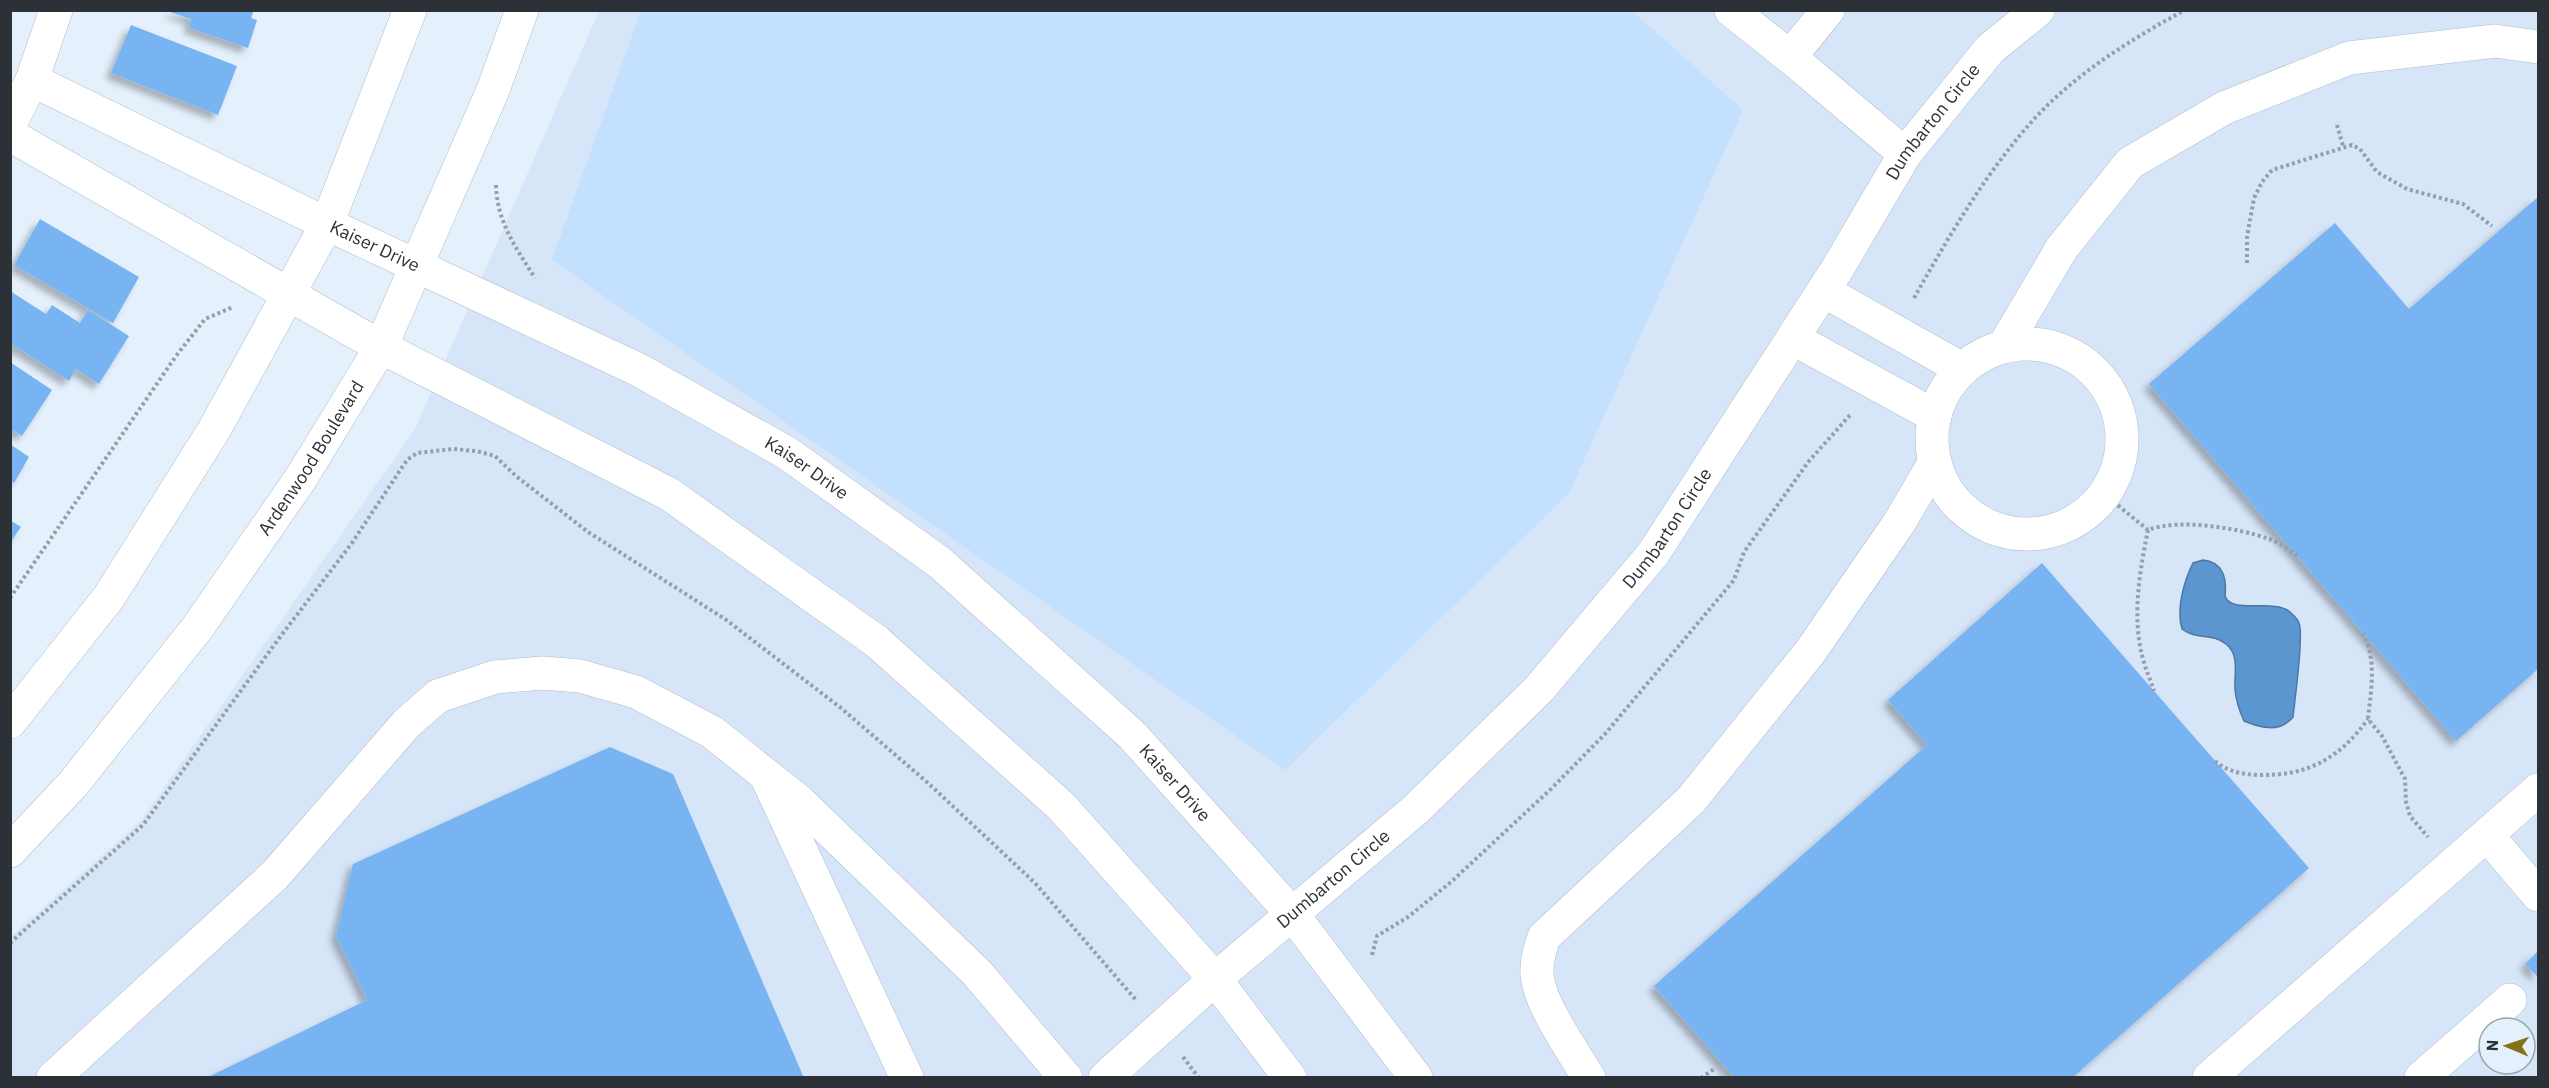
<svg xmlns="http://www.w3.org/2000/svg" width="2549" height="1088" font-family="'IBM Plex Sans',sans-serif">
<style>
.built{fill:#d6e5f7;fill-rule:evenodd}
.green{fill:#c3e0fe}
.water{fill:#5b96d1;stroke:#4d78a3;stroke-width:1.5}
.building{fill:#78b4f2;filter:url(#shadow)}
.lines{fill:none;stroke-linecap:round;stroke-linejoin:round}
.minor-casing{stroke:#b0becd;stroke-width:34}
.major-casing{stroke:#b0becd;stroke-width:34}
.path{stroke:#969fa9;stroke-width:4;stroke-dasharray:3 3;stroke-linecap:butt}
.minor{stroke:#fff;stroke-width:33}
.major{stroke:#fff;stroke-width:33}
.labels{text-anchor:middle;stroke-width:4.5;stroke-linejoin:round;paint-order:stroke}
.street-label{font-size:18px;fill:#2c3137;stroke:#e4f0fc}
</style>
<defs>
<filter id="shadow"><feDropShadow dx="-5.5" dy="5.5" stdDeviation="3" flood-color="#0004"/></filter>
</defs>
<rect width="100%" height="100%" fill="#e4f0fc"/>
<path class="built" d="M599,11H2538V1077H11L10,937L140,822L415,429ZM2489,1028H2525V1064H2489Z"/>
<path class="green" d="M641,11H1632L1743,110L1569,493L1285,770L552,260Z"/>
<path class="water" d="M2203,560C2223,562 2227,578 2225,596C2231,615 2274,598 2290,612C2293,615 2298,619 2299,623C2304,636 2295,698 2293,717C2280,733 2261,728 2244,721C2239,710 2236,701 2235,689C2234,674 2240,655 2226,644C2213,633 2196,640 2182,629C2176,609 2184,581 2193,563Z"/>
<path class="building" d="M254,10L251,18L257,20L248,48L189,28L191,19L167,11Z
M131,25L237,66L218,115L111,73Z
M2538,197V669L2456,741L2149,384L2335,223L2409,309Z
M40,219L139,277L113,323L14,265Z
M10,291L46,314L52,305L80,323L88,310L129,336L99,384L76,369L69,381L10,343Z
M10,362L52,390L22,436L10,428Z
M10,444L29,457L14,483L10,480Z
M10,520L21,527L10,543Z
M2042,563L2309,868L2072,1078H1735L1654,986L1927,745L1888,700Z
M610,747L673,774L804,1078H206L367,1000L336,936L353,864Z
M2538,951V977L2525,964Z"/>
<g class="lines">
<g class="minor-casing">
<g id="minor">
<path d="M1731,10L1790,57L1905,154"/>
<path d="M1790,57L1828,10"/>
<path id="s1" d="M32,80L327,224L639,370L787,453L939,562L1132,735L1293,915L1416,1078"/>
<path d="M10,124L32,80L56,10"/>
<path d="M10,135L381,347L669,494L876,641L1061,806L1215,979L1290,1078"/>
<path d="M1824,291L1962,369"/>
<path d="M1794,339L1935,416"/>
<circle cx="2027" cy="439" r="95"/>
<path d="M2004,346L2062,248L2130,163L2224,108L2349,58L2495,41L2538,47"/>
<path d="M769,782L907,1078"/>
<path d="M2487,835L2538,895"/>
<path d="M53,1078L275,875L407,723L438,696L495,677L543,673L580,676L636,692L712,732L800,802L977,973L1066,1078"/>
<path id="s2" d="M1105,1078L1215,979L1415,810L1539,689L1653,554L1836,271L1905,154L1990,49L2038,10"/>
<path d="M1589,1078C1573,1051 1539,1004 1537,974C1536,961 1540,950 1544,937L1691,800L1810,652L1899,523L1935,462"/>
<path d="M2209,1078L2538,790"/>
<path d="M2421,1078L2510,1000"/>
</g>
</g>
<g class="major-casing">
<g id="major">
<path d="M10,722L109,597L214,430L327,224L410,10"/>
<path id="s3" d="M10,851L73,784L198,627L301,478L381,347L493,90L522,10"/>
</g>
</g>
<path class="path" d="M2337,125L2343,146
M496,185C497,222 516,248 535,278
M2247,263V237L2254,198L2262,182L2272,170L2352,145L2360,149L2377,172L2407,189L2463,204L2492,226
M1914,298C1948,238 1982,179 2027,127C2070,77 2128,41 2185,10
M2104,494L2148,530C2178,518 2239,528 2269,539C2279,542 2289,550 2297,556
M2148,530C2140,569 2132,616 2142,655C2145,668 2150,679 2154,691
M10,598L176,356L205,319L233,307
M2363,633C2377,660 2371,689 2368,719L2382,736L2405,779L2406,802L2410,816L2428,837
M2215,761C2228,772 2242,774 2258,775C2308,776 2339,759 2368,719
M10,943L143,825L280,637L352,543L407,460L417,453L453,449L476,451L495,456L516,476L588,532L725,619L841,708L928,783L1035,883L1136,1000
M1372,955L1377,936L1408,917L1451,882L1551,789L1605,734L1734,580L1744,552L1809,461L1851,414
M1183,1057L1199,1078
M1701,1078L1714,1069"/>
<use href="#minor" class="minor"/>
<use href="#major" class="major"/>
</g>
<g class="labels">
<g class="street-label">
<text dy="6" stroke="none"><textPath href="#s2" startOffset="1275">Dumbarton Circle</textPath></text>
<text dy="6" stroke="none"><textPath href="#s1" startOffset="381">Kaiser Drive</textPath></text>
<text dy="6" stroke="none"><textPath href="#s3" startOffset="496">Ardenwood Boulevard</textPath></text>
<text dy="6" stroke="none"><textPath href="#s1" startOffset="867">Kaiser Drive</textPath></text>
<text dy="6" stroke="none"><textPath href="#s2" startOffset="789">Dumbarton Circle</textPath></text>
<text dy="6" stroke="none"><textPath href="#s1" startOffset="1353">Kaiser Drive</textPath></text>
<text dy="6" stroke="none"><textPath href="#s2" startOffset="303">Dumbarton Circle</textPath></text>
</g>
</g>
<rect width="2549" height="1088" fill="none" stroke="#2c3137" stroke-width="24"/>
<g transform="translate(2507 1046) rotate(272)"><circle r="28" fill="#e4f0fc" stroke="#9aa4ad" stroke-width="1.5"/>
<path d="M0-4.5L10 22L0 15L-10 22Z" fill="#827416"/>
<text y="-9" font-size="16" font-weight="bold" text-anchor="middle" fill="#2c3137">N</text>
</g>
</svg>
